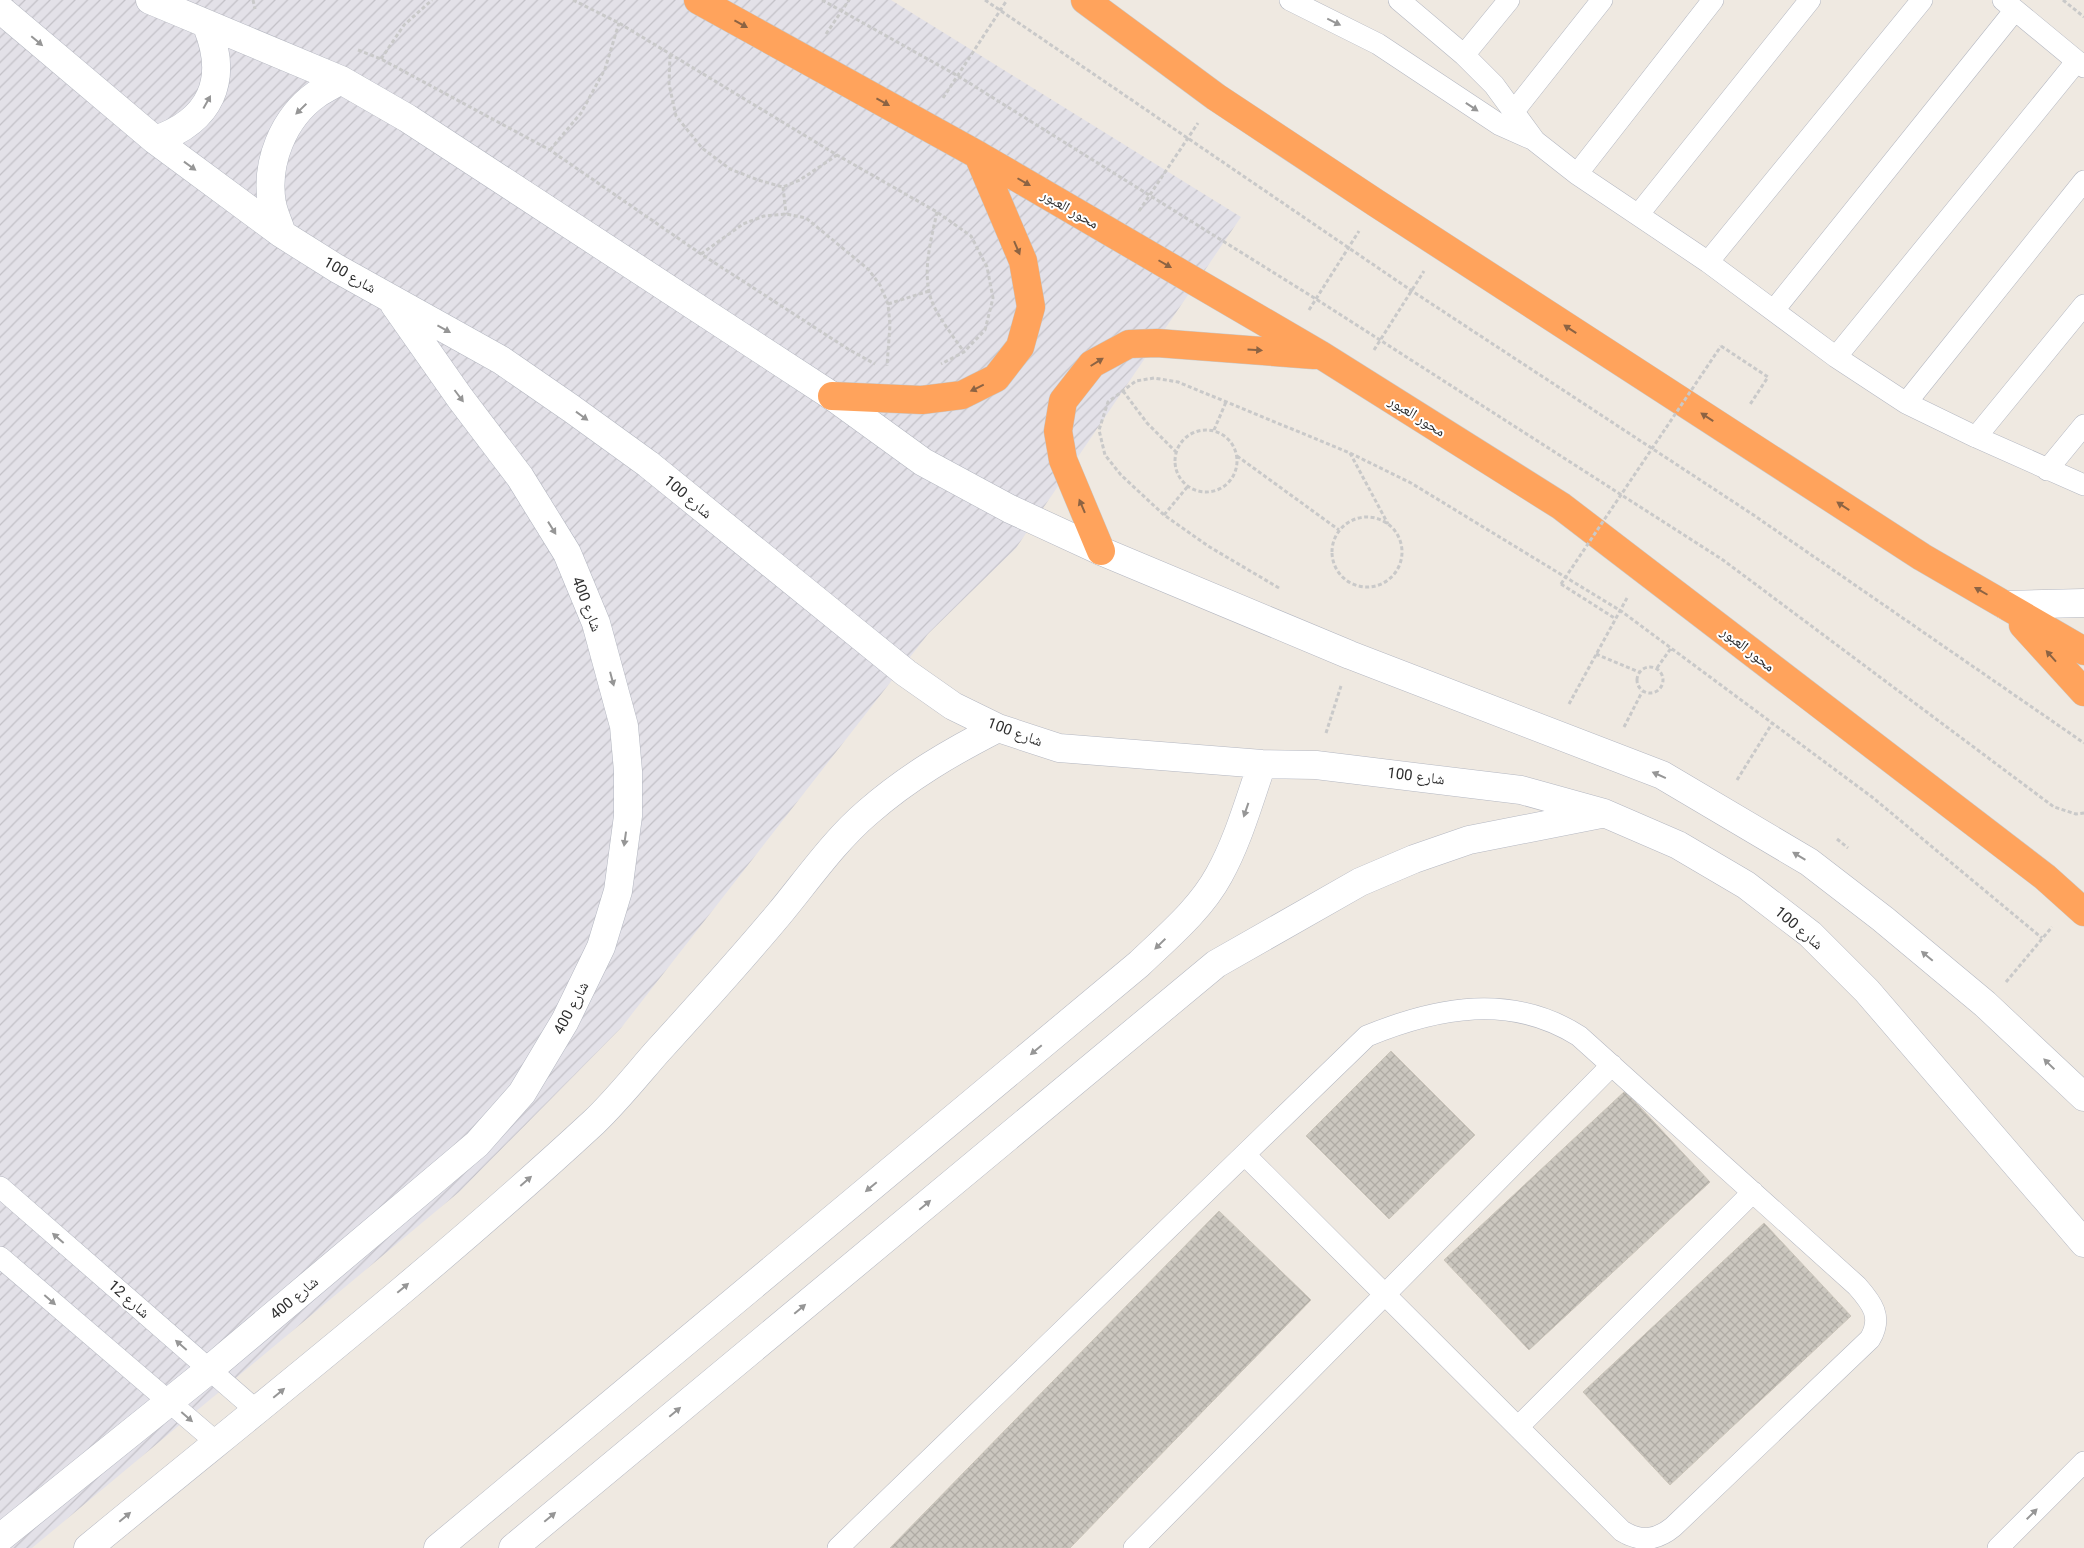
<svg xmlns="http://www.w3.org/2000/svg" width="2084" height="1548" font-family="Roboto,'Noto Naskh Arabic',sans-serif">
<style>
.industrial{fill:url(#industrial-furrows)}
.building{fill:url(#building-cross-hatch);stroke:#cbc5ba}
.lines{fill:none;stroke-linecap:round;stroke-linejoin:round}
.lane-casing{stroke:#b4b7c1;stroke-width:22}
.secondary-casing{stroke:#b4b7c1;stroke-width:29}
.highway-casing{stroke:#c9c9c9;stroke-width:29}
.path{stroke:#c9c9c9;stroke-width:3;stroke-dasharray:4 2.5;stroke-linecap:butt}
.lane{stroke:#fff;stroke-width:21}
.secondary{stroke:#fff;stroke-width:28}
.highway{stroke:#ffa35c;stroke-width:28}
.path-bridge{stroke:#c9c9c9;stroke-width:3;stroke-dasharray:4 2.5;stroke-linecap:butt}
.oneway{fill:#969696}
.oneway2{fill:#8c6343}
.labels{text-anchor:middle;stroke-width:4;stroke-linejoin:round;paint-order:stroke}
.street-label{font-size:15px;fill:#2e2e2e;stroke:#fff}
</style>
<defs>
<pattern id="industrial-furrows" width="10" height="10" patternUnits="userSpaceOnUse" patternTransform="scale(1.25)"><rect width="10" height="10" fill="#e3e1e8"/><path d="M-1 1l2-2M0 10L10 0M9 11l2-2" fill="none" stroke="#c3c1c7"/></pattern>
<pattern id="building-cross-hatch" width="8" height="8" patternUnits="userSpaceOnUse" patternTransform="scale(1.25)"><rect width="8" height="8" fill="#cbc7bf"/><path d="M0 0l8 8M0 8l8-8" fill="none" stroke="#afaba4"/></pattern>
</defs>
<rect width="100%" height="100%" fill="#efe9e1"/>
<path class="industrial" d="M0,0H891L1241,217L1016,548L928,634L621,1028L459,1192L32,1548H0Z"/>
<path class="building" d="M1391,1051L1475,1135L1389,1219L1306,1136Z
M1625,1091L1710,1182L1529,1350L1444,1260Z
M1219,1211L1311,1300L1070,1548H890Z
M1764,1223L1851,1316L1670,1485L1583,1392Z"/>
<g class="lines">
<g class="lane-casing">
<path id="lane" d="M1290,0L1378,44L1500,125L1534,140
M1399,0L1464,55L1494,85L1535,141L1577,174L1708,262L1836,357L1906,403L1976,437L2084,485
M2003,0L2084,67
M1464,55L1509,0
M1514,111L1602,0
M1577,174L1713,0
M1638,215L1810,0
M1708,262L1922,0
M1774,310L2015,10
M1836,357L2077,61
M1906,403L2084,181
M1976,437L2084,305
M2047,470L2084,425
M0,1187L257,1411
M0,1257L216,1442
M1518,1427L1753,1192
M838,1548L1367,1036C1438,1007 1511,993 1579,1036L1857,1286C1872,1303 1883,1317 1870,1339L1673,1527C1656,1541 1640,1542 1622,1531L1245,1155
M1134,1548L1612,1065
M1998,1548L2084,1462"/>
</g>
<g class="secondary-casing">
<path id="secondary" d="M150,0L341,80L407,118L832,396L923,462L1010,509L1101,551L1350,655L1662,775L1809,862L1883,919L1985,1004L2084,1097
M0,9L155,140L282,234L336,268L501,360L572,409L648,464L906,673L953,706L998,728L1059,748L1262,764L1316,765L1521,790L1604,813L1678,845L1746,885L1810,934L1867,991L2084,1243
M155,140C211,121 229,80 207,26
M282,234C279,224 274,214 272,204C265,163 283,118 317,94C324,89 333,85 341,80
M2005,605L2084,603
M0,1538L210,1369L477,1144L522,1093L565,1021L601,947L618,891L628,816V771L624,726L596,623L567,553L520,477L460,398L394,304
M88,1548C258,1408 432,1272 594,1122C616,1101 636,1076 656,1053C698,1007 739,962 779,914C808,879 834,841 868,812C908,777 951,752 998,728
M438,1548L1139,964C1167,937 1200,910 1219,875C1238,841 1249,801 1262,764
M513,1548L1216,964L1360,882L1414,859L1469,840L1601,814"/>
</g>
<g class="highway-casing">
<path id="highway" d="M698,0L978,155L1321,355L1561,506L2045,877L2084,912
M1085,0L1216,97L1376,203L1922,557L2084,651
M832,396L922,400L962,395L996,378L1020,347L1031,307L1023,261L978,155
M1101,551L1063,460L1058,431L1063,401L1092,364L1129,344L1157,343L1314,355
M2023,625L2084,692"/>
</g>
<path class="path" d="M253,0L255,9
M573,0L619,23L837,155L937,212L971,236L987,267L993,298L985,330L964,352L941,364
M822,0L958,76L1316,299L1723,560L2054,807L2076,814L2084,813
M985,0L1412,291L1752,514L2084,743
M2063,0L2084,17
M826,34L849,0
M358,50L381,59L550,150L701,254L848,349L875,364
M670,55L669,84L676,116L702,148L730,169L758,180L783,187L800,180L837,155
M381,59L404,25L432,0
M943,98L1007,0
M550,150L581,113L605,69L619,23
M783,187L786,214
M1139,211L1198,123
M937,212C930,245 919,282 937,312C945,326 955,339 964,352
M701,254L743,224L764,216L786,214L806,218L868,269L880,285L888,304L890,325L887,366
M888,304L929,291
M1309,310L1359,231
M1721,346L1768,377L1749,406
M1374,350L1424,271
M1123,391L1147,423L1176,452
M1175 461a31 31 0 1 1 62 0a31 31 0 1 1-62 0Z
M1214,430L1226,402
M1350,453L1388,524
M1237,456L1339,530
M1164,515L1188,486
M1332 552a35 35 0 1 1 70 0a35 35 0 1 1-70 0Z
M1561,584L1616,619
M1279,588L1208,546L1164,515L1121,475L1105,455L1099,430L1108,402L1136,381L1154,378L1178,382L1350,453L1411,483L1621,611L1872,797L2042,938
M1596,654L1639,672
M1637 680a13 13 0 1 1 26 0a13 13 0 1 1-26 0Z
M1657,668L1671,648
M1569,704L1627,598
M1624,727L1642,692
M1326,733L1341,686
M1737,780L1773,722
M1837,839L1848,848
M2006,982L2052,927"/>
<use href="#lane" class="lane"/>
<use href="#secondary" class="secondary"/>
<use href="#highway" class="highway"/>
<path class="path-bridge" d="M1561,584L1721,346"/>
</g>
<defs><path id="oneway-solid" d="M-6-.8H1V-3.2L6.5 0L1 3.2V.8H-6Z" transform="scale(1.25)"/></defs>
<g class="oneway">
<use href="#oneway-solid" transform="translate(1334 22) rotate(26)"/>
<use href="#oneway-solid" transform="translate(37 41) rotate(40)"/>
<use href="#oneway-solid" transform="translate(207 102) rotate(-61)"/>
<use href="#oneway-solid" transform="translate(1472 107) rotate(34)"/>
<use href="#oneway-solid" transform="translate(301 109) rotate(136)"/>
<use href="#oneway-solid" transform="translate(190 166) rotate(36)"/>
<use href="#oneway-solid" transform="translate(444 329) rotate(29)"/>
<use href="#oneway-solid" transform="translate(459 396) rotate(53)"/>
<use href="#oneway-solid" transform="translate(582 416) rotate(36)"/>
<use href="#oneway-solid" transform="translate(552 528) rotate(58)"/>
<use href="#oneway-solid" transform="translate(612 679) rotate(75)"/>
<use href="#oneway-solid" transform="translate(1659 775) rotate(-156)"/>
<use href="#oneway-solid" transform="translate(1246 810) rotate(109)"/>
<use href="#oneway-solid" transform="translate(625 839) rotate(98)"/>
<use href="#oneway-solid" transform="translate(1799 856) rotate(-149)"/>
<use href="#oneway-solid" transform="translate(1160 944) rotate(136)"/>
<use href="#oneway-solid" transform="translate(1927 956) rotate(-140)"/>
<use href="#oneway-solid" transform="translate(1036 1050) rotate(140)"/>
<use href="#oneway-solid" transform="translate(2049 1064) rotate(-136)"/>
<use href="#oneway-solid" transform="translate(526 1181) rotate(-41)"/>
<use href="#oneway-solid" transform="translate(871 1187) rotate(140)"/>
<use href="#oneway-solid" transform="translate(925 1205) rotate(-40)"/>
<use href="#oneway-solid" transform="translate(58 1238) rotate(-139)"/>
<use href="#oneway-solid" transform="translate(403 1288) rotate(-40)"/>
<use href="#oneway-solid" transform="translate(50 1300) rotate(41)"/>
<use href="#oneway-solid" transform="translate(800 1309) rotate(-40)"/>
<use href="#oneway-solid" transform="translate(181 1345) rotate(-139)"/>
<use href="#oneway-solid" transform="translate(279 1393) rotate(-40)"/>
<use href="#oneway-solid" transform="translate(675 1412) rotate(-40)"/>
<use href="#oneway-solid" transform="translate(187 1417) rotate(41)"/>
<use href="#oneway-solid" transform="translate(2032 1514) rotate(-45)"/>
<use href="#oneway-solid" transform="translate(125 1517) rotate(-40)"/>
<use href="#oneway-solid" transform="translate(550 1517) rotate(-40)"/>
</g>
<g class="oneway2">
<use href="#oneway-solid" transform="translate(741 24) rotate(29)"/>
<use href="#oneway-solid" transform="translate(883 102) rotate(29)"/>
<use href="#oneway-solid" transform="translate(1024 182) rotate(30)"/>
<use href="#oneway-solid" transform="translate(1017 248) rotate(67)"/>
<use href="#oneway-solid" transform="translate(1165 264) rotate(30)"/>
<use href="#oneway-solid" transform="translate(1570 329) rotate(-147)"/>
<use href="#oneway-solid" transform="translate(1255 350) rotate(4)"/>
<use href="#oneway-solid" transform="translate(1097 362) rotate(-32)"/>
<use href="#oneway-solid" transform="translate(977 388) rotate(154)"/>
<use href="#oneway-solid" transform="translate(1707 417) rotate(-147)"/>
<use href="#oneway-solid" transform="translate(1082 506) rotate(-113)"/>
<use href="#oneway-solid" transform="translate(1843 506) rotate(-147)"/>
<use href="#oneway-solid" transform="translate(1981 591) rotate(-150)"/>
<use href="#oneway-solid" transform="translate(2051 656) rotate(-132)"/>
</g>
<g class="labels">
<g class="street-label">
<text transform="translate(1070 209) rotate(30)" y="5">محور العبور</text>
<text transform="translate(350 275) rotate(30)" y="5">شارع 100</text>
<text transform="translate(1417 416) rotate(32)" y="5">محور العبور</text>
<text transform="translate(688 497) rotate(40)" y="5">شارع 100</text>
<text transform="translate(587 604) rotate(69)" y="5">شارع 400</text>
<text transform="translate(1748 649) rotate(38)" y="5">محور العبور</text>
<text transform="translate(1015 732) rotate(20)" y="5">شارع 100</text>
<text transform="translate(1416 776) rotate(7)" y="5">شارع 100</text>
<text transform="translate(1799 928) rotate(40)" y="5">شارع 100</text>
<text transform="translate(571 1008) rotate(-62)" y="5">شارع 400</text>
<text transform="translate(294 1298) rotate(-40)" y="5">شارع 400</text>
<text transform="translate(129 1299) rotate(41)" y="5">شارع 12</text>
</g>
</g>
</svg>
